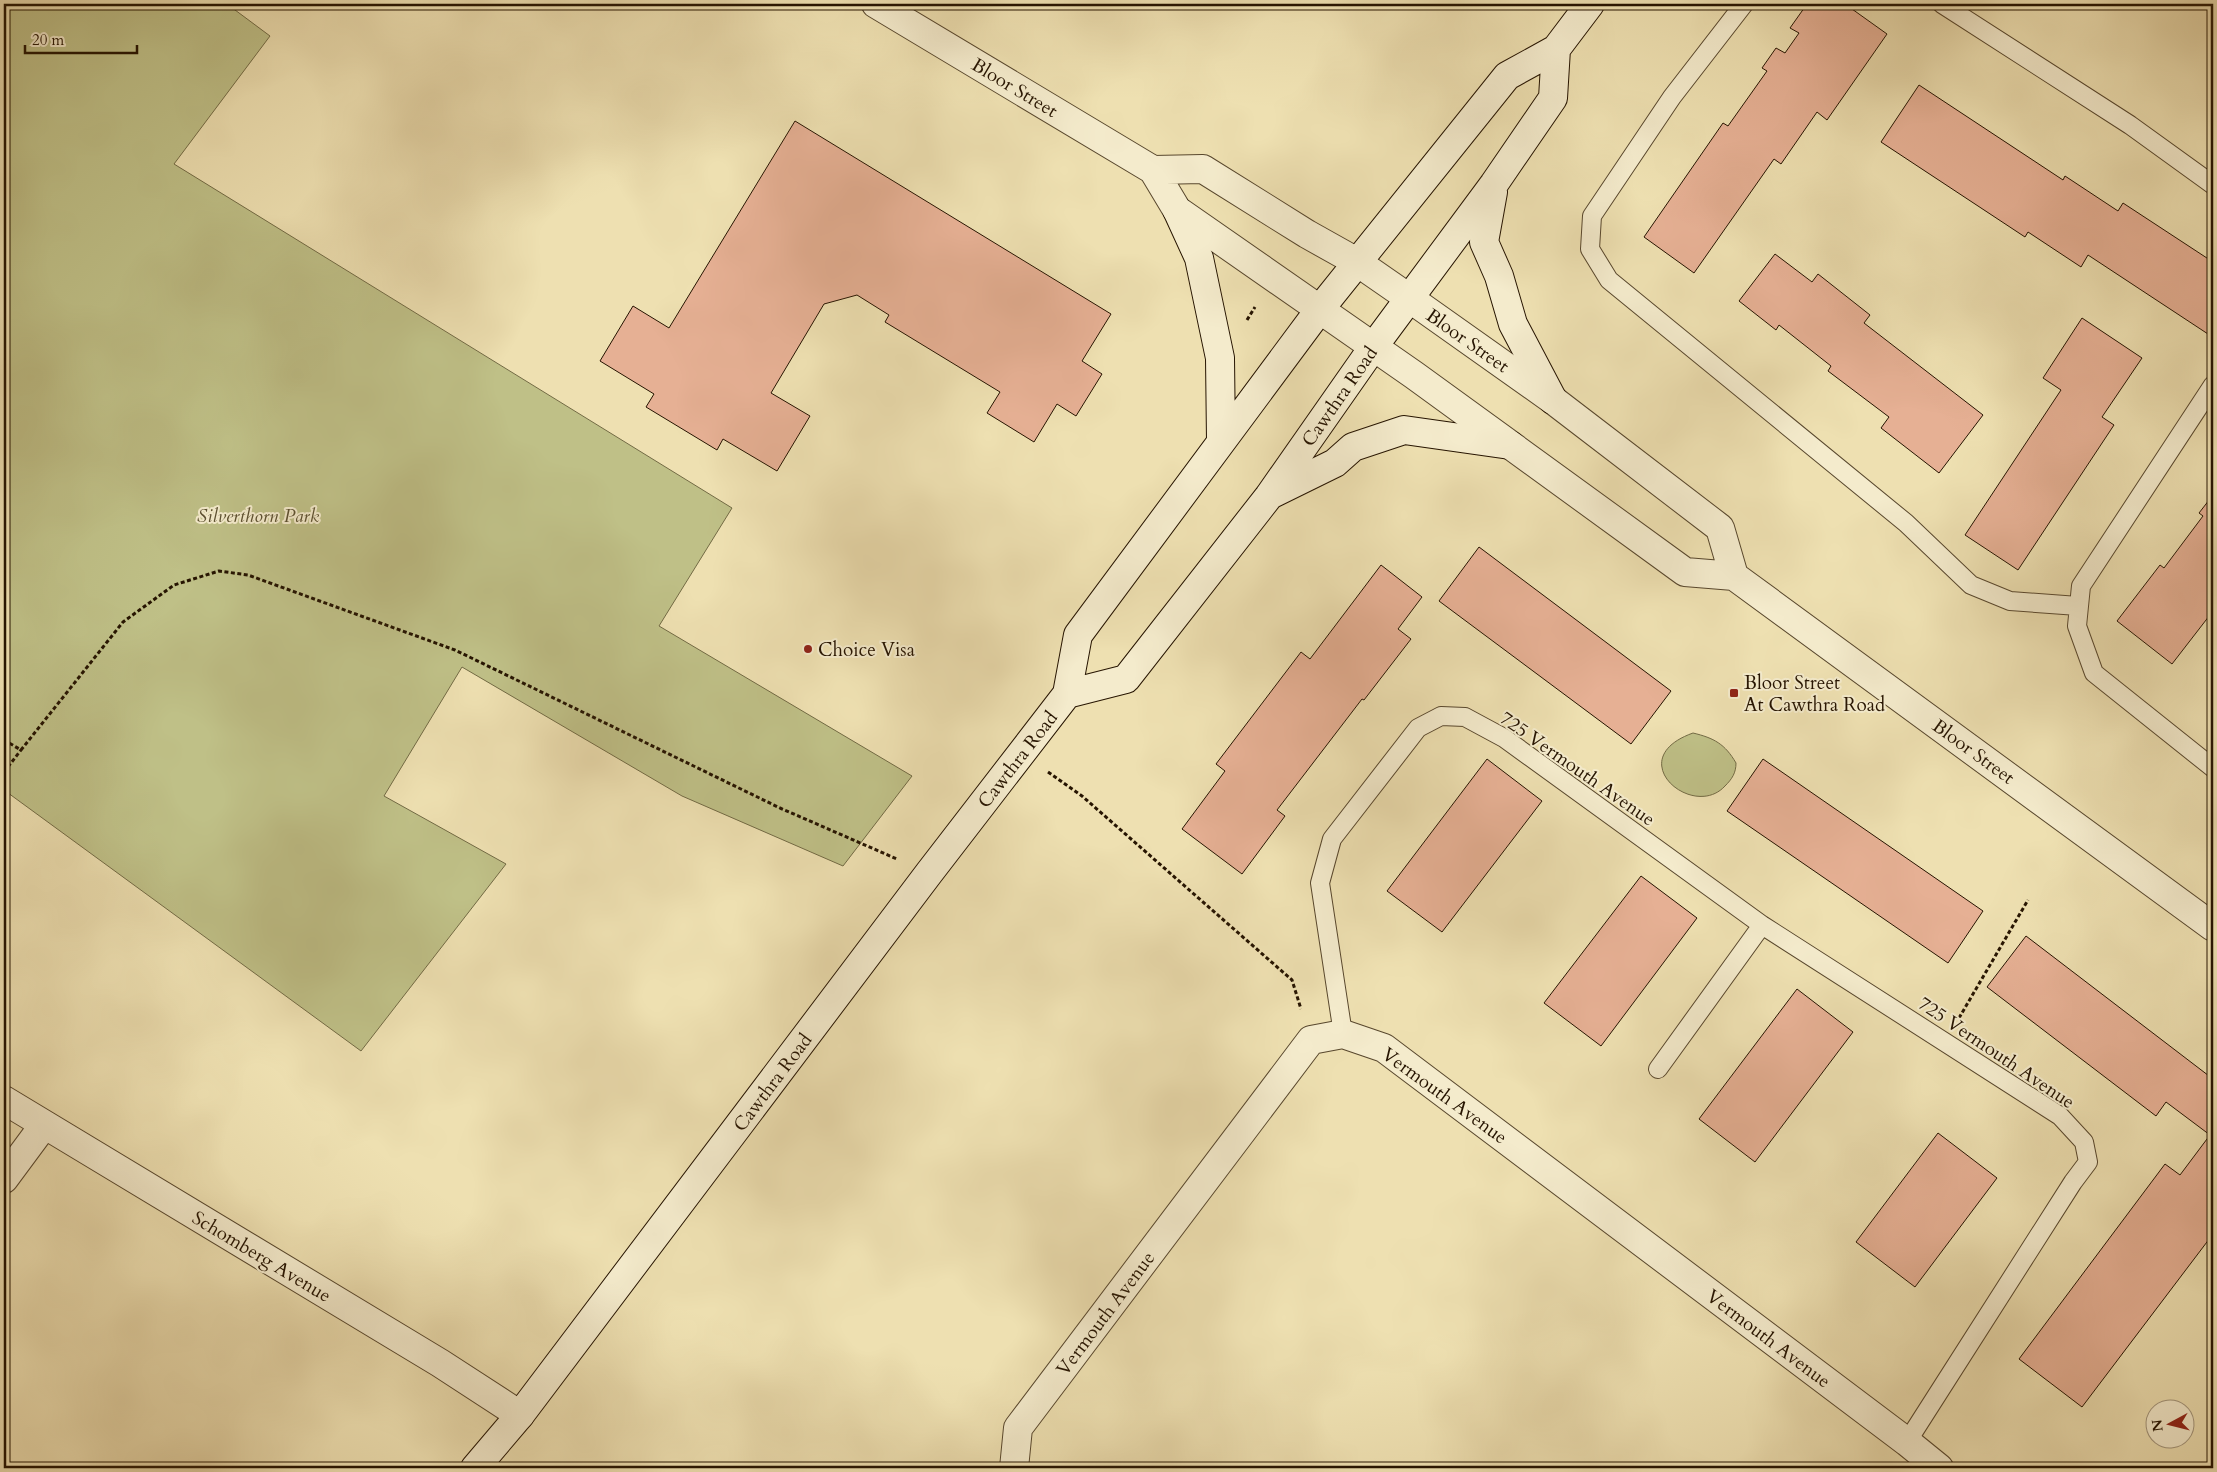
<svg xmlns="http://www.w3.org/2000/svg" width="2217" height="1472" font-family="Cardo,serif">
<style>
.green{fill:#bfc087;stroke:#726a44}
.building{fill:#e6b094;stroke:#261401}
.lines{fill:none;stroke-linecap:round;stroke-linejoin:round}
.service-casing{stroke:#58472d;stroke-width:20}
.minor-casing{stroke:#58472d;stroke-width:30}
.tertiary-casing{stroke:#58472d;stroke-width:30}
.secondary-casing{stroke:#261401;stroke-width:30}
.path{stroke:#261401;stroke-width:3;stroke-dasharray:4 2.5;stroke-linecap:butt}
.service{stroke:#f4ebcc;stroke-width:18}
.minor{stroke:#f4ebcc;stroke-width:28}
.tertiary{stroke:#f4ebcc;stroke-width:28}
.secondary{stroke:#f4ebcc;stroke-width:28}
.poi-dot{fill:#8f2418;stroke:#f4ebcc;stroke-width:2}
.labels{text-anchor:middle;stroke-width:4;stroke-linejoin:round;paint-order:stroke}
.street-label{font-size:19px;fill:#261401;stroke:#f4ebcc}
.park-label{font-size:19px;font-style:italic;fill:#5c5030;stroke:#f4ebcc}
.poi-label{font-size:19px;fill:#261401;stroke:#f4ebcc;text-anchor:start}
</style>
<rect width="100%" height="100%" fill="#eee0b1"/>
<filter id="stains"><feTurbulence type="fractalNoise" baseFrequency=".004" numOctaves="4"/><feColorMatrix values="0 0 0 0 .2 0 0 0 0 .09 0 0 0 0 .02 0 0 0 .5 -.17"/></filter>
<radialGradient id="worn" r=".72"><stop offset=".6" stop-color="#630" stop-opacity="0"/><stop offset="1" stop-color="#630" stop-opacity=".3"/></radialGradient>
<path class="green" d="M4,4H227L270,36L174,164L732,508L659,626L912,776L843,866L682,796L462,667L384,796L506,864L361,1051L4,790Z
M1693,733C1714,738 1725,744 1736,763C1736,773 1732,779 1725,786C1693,821 1620,759 1693,733Z"/>
<path class="building" d="M1807,4H1845L1887,34L1827,120L1817,112L1781,164L1774,159L1694,273L1644,237L1723,123L1728,126L1767,71L1762,68L1776,48L1785,53L1799,33L1790,28Z
M1919,85L2063,180L2065,176L2118,211L2123,203L2213,262V326L2208,334L2088,255L2081,267L2028,232L2025,237L1881,142Z
M795,121L1111,314L1082,361L1102,374L1076,416L1057,404L1034,442L987,413L1000,392L885,322L889,315L857,295L824,304L771,393L810,416L777,471L723,439L717,450L646,407L654,394L600,361L633,306L669,328Z
M1775,254L1812,282L1818,274L1870,315L1864,323L1983,415L1939,473L1881,428L1889,417L1828,371L1831,366L1779,325L1776,330L1739,301Z
M2082,318L2142,358L2102,417L2114,425L2018,570L1965,535L2061,390L2043,378Z
M2213,495V611L2172,664L2117,621L2160,565L2164,568L2203,516L2199,513Z
M1479,547L1671,691L1631,744L1439,601Z
M1381,565L1422,597L1398,629L1411,639L1364,700L1362,699L1277,810L1285,816L1242,874L1182,829L1225,771L1216,764L1301,652L1310,659Z
M1487,759L1542,801L1442,932L1387,891Z
M1763,759L1983,911L1948,963L1727,811Z
M1641,876L1697,918L1601,1046L1544,1003Z
M2026,936L2213,1079V1234L2082,1407L2019,1359L2165,1164L2180,1175L2210,1135L2166,1102L2156,1116L1987,987Z
M1797,989L1853,1032L1755,1162L1699,1119Z
M1938,1133L1997,1178L1915,1287L1856,1242Z"/>
<g class="lines">
<g class="service-casing">
<path id="service" d="M1744,4L1672,97L1592,216L1590,249L1609,280L1906,523L1971,585L2010,601L2078,606
M1942,4L2130,125L2213,185
M2213,385L2081,586L2077,626L2094,673L2213,768
M1343,1034L1320,883L1332,839L1418,728L1441,716L1465,717L1504,738L1762,925L2060,1116L2084,1142L2088,1162L2073,1182L1907,1442
M1658,1069L1762,925"/>
</g>
<g class="minor-casing">
<path id="minor" d="M4,1100L440,1363L520,1415
M4,1179L44,1125
M1014,1468L1018,1428L1311,1040L1343,1034L1384,1048L1907,1442L1939,1468"/>
</g>
<g class="tertiary-casing">
<path id="tertiary" d="M876,4L1153,170L1177,210L1414,375L1685,572L1734,576L2213,927
M1153,170L1203,169L1307,234L1357,262L1409,298L1553,400L1720,528L1734,576"/>
</g>
<g class="secondary-casing">
<path id="secondary" d="M1493,192L1484,242L1499,276L1513,324L1553,400
M1177,210L1199,258L1220,358L1221,441
M1272,494L1335,463L1353,447L1404,430L1510,445
M1067,694L1126,679L1269,496L1374,346L1494,184L1553,98L1556,49
M475,1468L520,1415L929,873L1067,694L1078,635L1320,309L1507,76L1556,49L1590,4"/>
</g>
<path class="path" d="M1247,320L1255,307
M4,740L21,750L123,622L174,585L219,571L248,575L455,650L780,808L897,859
M4,772L21,750
M1048,772L1082,796L1292,980L1301,1009
M1959,1018L2028,900"/>
<use href="#service" class="service"/>
<use href="#minor" class="minor"/>
<use href="#tertiary" class="tertiary"/>
<use href="#secondary" class="secondary"/>
</g>
<g class="poi-dot">
<circle cx="808" cy="649" r="5"/>
<rect x="1729" y="688" width="10" height="10" rx="2.5"/>
</g>
<g class="labels">
<g class="street-label">
<text transform="translate(1015 87) rotate(31)" y="7">Bloor Street</text>
<text transform="translate(1468 340) rotate(35)" y="7">Bloor Street</text>
<text transform="translate(1339 396) rotate(-55)" y="7">Cawthra Road</text>
<text transform="translate(1974 751) rotate(36)" y="7">Bloor Street</text>
<text transform="translate(1017 759) rotate(-52)" y="7">Cawthra Road</text>
<text transform="translate(1578 768) rotate(35)" y="7">725 Vermouth Avenue</text>
<text transform="translate(1997 1052) rotate(34)" y="7">725 Vermouth Avenue</text>
<text transform="translate(772 1082) rotate(-53)" y="7">Cawthra Road</text>
<text transform="translate(1445 1095) rotate(36)" y="7">Vermouth Avenue</text>
<text transform="translate(262 1256) rotate(31)" y="7">Schomberg Avenue</text>
<text transform="translate(1105 1313) rotate(-53)" y="7">Vermouth Avenue</text>
<text transform="translate(1769 1338) rotate(37)" y="7">Vermouth Avenue</text>
</g>
<g class="park-label">
<text x="258" y="522">Silverthorn Park</text>
</g>
<g class="poi-label">
<text x="818" y="656">Choice Visa</text>
<text x="1744" y="689">Bloor Street<tspan x="1744" dy="22">At Cawthra Road</tspan></text>
</g>
</g>
<rect width="2217" height="1472" fill="none" stroke="#eee0b1" stroke-width="20"/>
<rect x="5" y="5" width="2207" height="1462" fill="none" stroke="#261401" stroke-width="2.5"/>
<rect x="10" y="10" width="2197" height="1452" fill="none" stroke="#261401"/>
<g transform="translate(2170 1424) rotate(263)"><circle r="24" fill="#f4ebcc" stroke="#a2957b"/>
<path d="M0-4L9 19L0 12L-9 19Z" fill="#8f2418"/>
<text y="-8" font-size="14" font-weight="bold" text-anchor="middle" fill="#261401">N</text>
</g>
<path d="M25 45v8h112v-8" fill="none" stroke="#261401" stroke-width="2.5"/>
<text x="32" y="45" font-size="15" fill="#261401" stroke="#f4ebcc" stroke-width="4" paint-order="stroke">20 m</text>
<rect width="100%" height="100%" filter="url(#stains)"/>
<rect width="100%" height="100%" fill="url(#worn)"/>
</svg>
